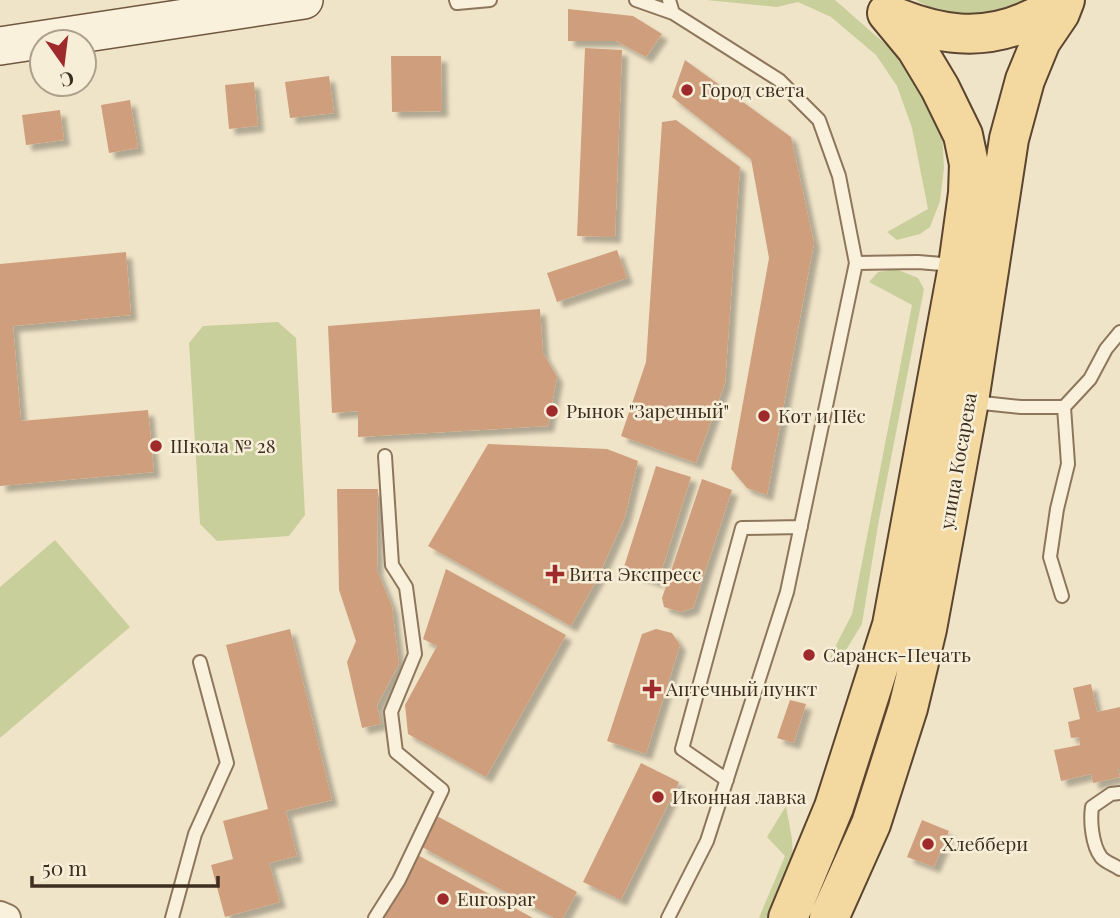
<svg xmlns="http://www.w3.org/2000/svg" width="1120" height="918" font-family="'Playfair Display',serif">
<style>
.green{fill:#c9cf9b}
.building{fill:#cf9f7d;filter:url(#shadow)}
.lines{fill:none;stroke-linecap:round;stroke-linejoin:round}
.service-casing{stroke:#8d765c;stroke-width:16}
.minor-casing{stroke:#8d765c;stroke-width:30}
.secondary-casing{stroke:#6f573f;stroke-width:40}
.primary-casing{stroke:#5b4430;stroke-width:42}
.service{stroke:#faf1dc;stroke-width:12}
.minor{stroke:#faf1dc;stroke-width:26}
.secondary{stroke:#faf1dc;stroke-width:37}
.primary{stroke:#f3d9a0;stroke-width:38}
.poi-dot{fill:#9e2a2b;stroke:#f7eed8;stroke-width:2.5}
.labels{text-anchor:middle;stroke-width:5;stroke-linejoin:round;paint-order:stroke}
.poi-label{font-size:19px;fill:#3d2e20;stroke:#f7eed8;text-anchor:start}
.street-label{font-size:19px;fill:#3d2e20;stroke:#f7eed8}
</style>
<defs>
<filter id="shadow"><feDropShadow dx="6" dy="6" stdDeviation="2" flood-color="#0004"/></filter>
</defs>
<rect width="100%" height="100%" fill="#f0e4c8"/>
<path class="green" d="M706,0H835L891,49L914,79L942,129L944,168L940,201L930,227L920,234L897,240L887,232L928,209L912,128L897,86L876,55L831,17L798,2L777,7Z
M916,0H1033L999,14L959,15L930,8Z
M896,269L918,278L924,289L878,525L862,624L846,650L836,659L830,657L852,614L912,305L869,282L878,272Z
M278,322L296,338L305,515L289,536L217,541L200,524L189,343L203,326Z
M55,540L130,627L0,738V587Z
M786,806L792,839L793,861L769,918H759L785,856L767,837Z"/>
<path class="building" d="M568,9L633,16L662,34L646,57L616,41H568Z
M585,48L622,50L615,237L577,236Z
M391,56H441L442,111L392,112Z
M685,60L791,137L814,243L767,495L747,488L731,469L769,258L751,159L672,97Z
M329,76L334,113L290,118L285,82Z
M254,82L258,126L229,129L225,85Z
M130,100L138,148L109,153L101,105Z
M60,110L64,140L26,145L22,115Z
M676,120L740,167L725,383L696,463L621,436L646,362L662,122Z
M617,250L627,278L557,302L547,273Z
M126,252L131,315L13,326L21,421L148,410L154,472L0,486V264Z
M540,309L543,353L557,377L548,426L358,437V411L332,413L328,326Z
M488,444L607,449L638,461L625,517L597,579L571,626L428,546Z
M656,466L691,477L658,582L623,570Z
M702,479L732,490L693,608L681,612L664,607L662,598Z
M337,489H378L377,570L392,607L399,664L377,705L381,724L362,728L347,662L356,641L339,590Z
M446,569L566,635L486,777L408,734L405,705L437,646L423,639Z
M290,629L332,800L286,811L297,856L269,863L280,902L225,917L211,865L233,859L223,821L268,809L226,645Z
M656,629L672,633L680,645L646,754L607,741L642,634Z
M1091,684L1097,712L1120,707V769H1118L1120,777L1093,783L1091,774L1061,781L1054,750L1080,745L1079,737L1071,738L1068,722L1080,719L1073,688Z
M790,700L806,704L794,743L777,738Z
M641,763L679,782L621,900L583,882Z
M437,816L577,892L563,918H554L420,846Z
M922,820L949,831L934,867L907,857Z
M414,853L533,918H378Z"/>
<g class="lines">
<g class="service-casing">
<path id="service" d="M456,0L457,3L490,0
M636,0L673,13
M856,263L918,262L954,265
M973,402L1021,407H1064L1090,379L1106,349L1120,332
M1062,596L1050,557L1057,509L1068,464L1064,407
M727,780L682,749L742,528L801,527
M1120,793L1111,794L1092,807C1090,821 1092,845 1101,857C1105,862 1114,865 1120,869
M172,918L195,834L227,763L200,662
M375,918L399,880L442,790L396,752L391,712L415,654L406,587L392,565L385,456
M668,918L707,841L787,592L856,263L839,176L819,120L779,80L673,13L669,0"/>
</g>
<g class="minor-casing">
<path id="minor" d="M0,915L7,918"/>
</g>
<g class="secondary-casing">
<path id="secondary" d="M0,46L304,0"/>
</g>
<g class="primary-casing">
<path id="primary" d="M888,14C937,35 982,43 1032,19C1042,15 1051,6 1060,0
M788,918L834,807L892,625L958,266L968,193L969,164L963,135L940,88L916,48L887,13
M829,918L871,824L908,708L927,629L969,401L1009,139L1025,80L1041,41L1060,13L1065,0"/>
</g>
<use href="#service" class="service"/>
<use href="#minor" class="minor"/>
<use href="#secondary" class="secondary"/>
<use href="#primary" class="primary"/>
</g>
<g class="poi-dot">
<circle cx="687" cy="90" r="7"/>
<circle cx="552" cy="411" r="7"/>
<circle cx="764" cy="416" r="7"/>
<circle cx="156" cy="446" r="7"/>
<path d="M551.5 563.5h7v7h7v7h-7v7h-7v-7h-7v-7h7z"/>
<circle cx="809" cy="655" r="7"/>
<path d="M648.5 678.5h7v7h7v7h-7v7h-7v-7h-7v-7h7z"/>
<circle cx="658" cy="797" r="7"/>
<circle cx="928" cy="844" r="7"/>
<circle cx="443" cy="899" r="7"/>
</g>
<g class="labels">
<g class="poi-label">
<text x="701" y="97">Город света</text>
<text x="566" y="418">Рынок "Заречный"</text>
<text x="778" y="423">Кот и Пёс</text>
<text x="170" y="453">Школа № 28</text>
<text x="569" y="581">Вита Экспресс</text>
<text x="823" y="662">Саранск-Печать</text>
<text x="666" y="696">Аптечный пункт</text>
<text x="672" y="804">Иконная лавка</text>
<text x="942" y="851">Хлеббери</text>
<text x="457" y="906">Eurospar</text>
</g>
<g class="street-label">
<text transform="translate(958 461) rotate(-80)" y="7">улица Косарева</text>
</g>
</g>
<g transform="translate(63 63) rotate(166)"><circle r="33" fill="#f7eed8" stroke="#ada18e" stroke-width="2"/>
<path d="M0-5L12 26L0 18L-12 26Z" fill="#9e2a2b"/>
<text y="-10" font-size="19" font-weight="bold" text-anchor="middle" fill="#3d2e20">С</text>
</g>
<path d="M32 876v10h186v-10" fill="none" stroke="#3d2e20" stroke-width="3.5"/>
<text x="42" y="876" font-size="21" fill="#3d2e20" stroke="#f7eed8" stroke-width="5" paint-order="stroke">50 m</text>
</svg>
